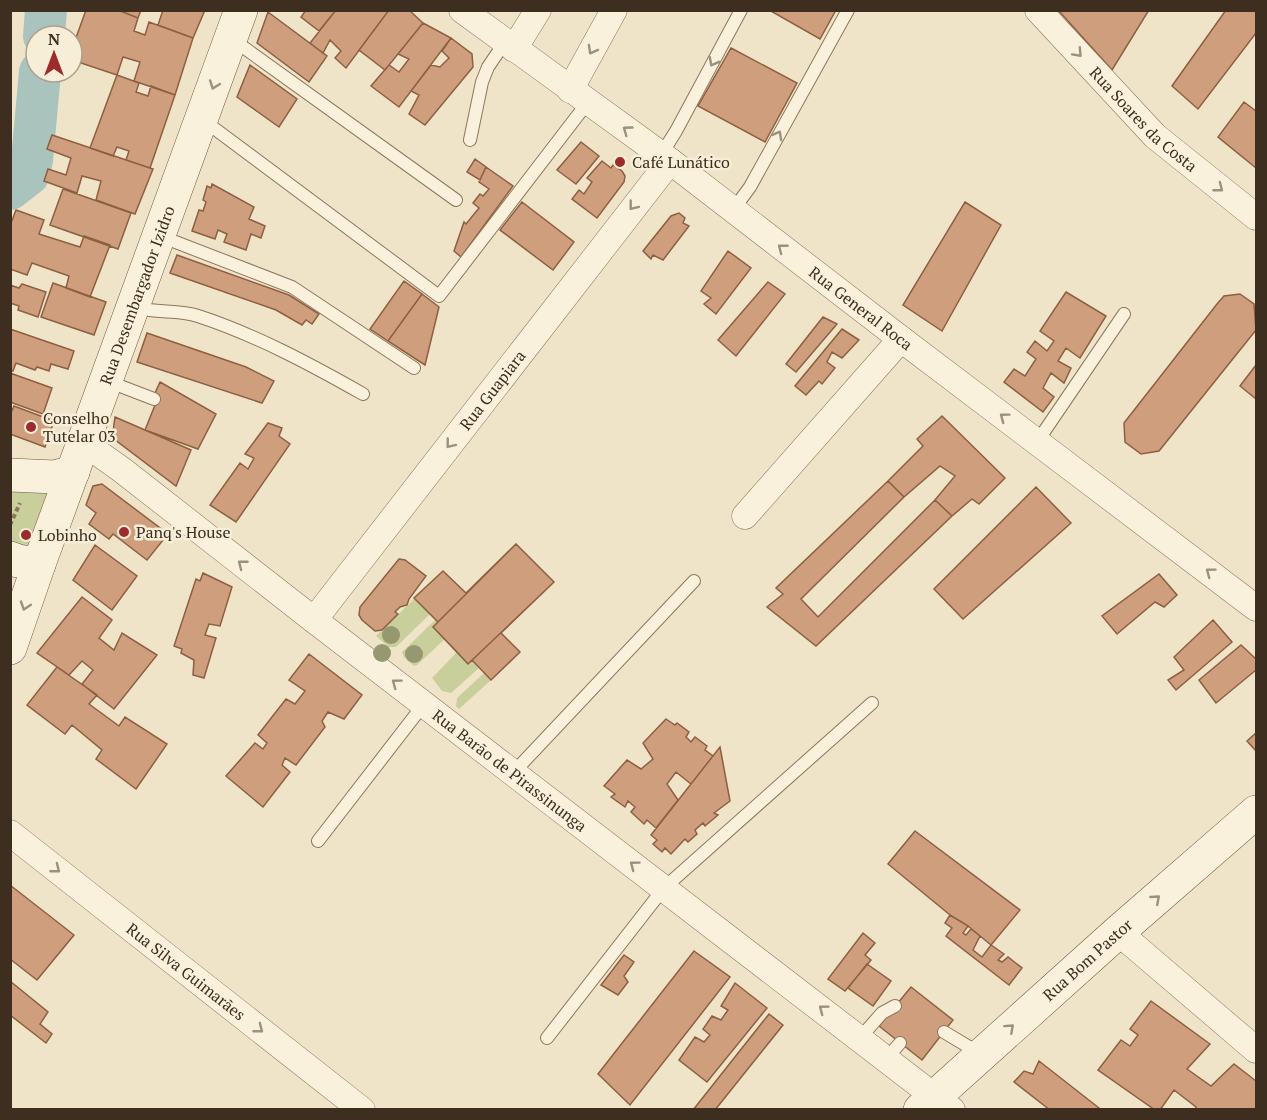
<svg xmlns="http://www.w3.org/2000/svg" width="1267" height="1120" font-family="'PT Serif',serif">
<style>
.green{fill:#c9cf9b}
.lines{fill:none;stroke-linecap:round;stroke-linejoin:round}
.river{stroke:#a9c4bc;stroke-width:42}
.building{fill:#cf9f7d;stroke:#8d5f41;stroke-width:1.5}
.lane-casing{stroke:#8d765c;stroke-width:14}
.street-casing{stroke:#8d765c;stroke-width:27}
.secondary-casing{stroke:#6f573f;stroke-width:34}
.path{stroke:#8d765c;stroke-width:4;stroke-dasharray:4.5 3;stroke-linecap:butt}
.lane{stroke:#faf1dc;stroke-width:12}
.street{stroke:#faf1dc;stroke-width:26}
.secondary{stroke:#faf1dc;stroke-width:33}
.tree{fill:#96986f}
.oneway{stroke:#9c907e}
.poi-dot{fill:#9e2a2b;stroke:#f7eed8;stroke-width:2}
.labels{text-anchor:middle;stroke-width:5;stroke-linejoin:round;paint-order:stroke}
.street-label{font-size:16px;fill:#3d2e20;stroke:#f7eed8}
.poi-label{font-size:16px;fill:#3d2e20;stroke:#f7eed8;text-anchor:start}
</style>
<rect width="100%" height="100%" fill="#f0e4c8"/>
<path class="green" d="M10,483L44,485L51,500L33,547L11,544Z
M443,571L466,593L434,626L445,639L417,665L414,666L404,657L402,652L435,620L430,614L396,647H389L376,636Z
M457,652L468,663L472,660L479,668L451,693L442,691L432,678Z
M484,673L491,680L459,709L456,706L457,698Z"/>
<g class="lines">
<path class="river" d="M44,36L46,10
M10,189L28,175L32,160L40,72"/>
</g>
<path class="building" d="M86,10H118L138,18L134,31L145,35L149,22L193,38L175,95L134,81L140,62L123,57L117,75L72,60V49Z
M118,10H141L138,18Z
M163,10H205L193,38L158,25Z
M306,10H336L319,31L301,17Z
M336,10H389L346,68L335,58L341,51L330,40L323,53L310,43Z
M389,10H409L423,23L385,70L359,50Z
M769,10H836L820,39Z
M1058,10H1149L1112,70Z
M1226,10H1256V33L1198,109L1172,86Z
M268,12L327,56L309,82L257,43Z
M423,23L451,38L399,107L371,86L389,65L399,72L409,59L398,54Z
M451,38L472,54L473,67L425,125L409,114L419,95L411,91L431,65L440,67L449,58L442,51Z
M731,48L797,83L765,142L698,106Z
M250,65L297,99L279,127L237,97Z
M117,75L139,83L136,92L148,96L151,86L175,95L150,168L126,160L129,151L117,147L113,156L90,148Z
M1244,102L1256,111V168L1218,137Z
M52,135L153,169L135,214L96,200L101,181L82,176L77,193L44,181L48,169L66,175L71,158L47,149Z
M581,142L599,156L576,184L557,170Z
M475,159L486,167L480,180L467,172Z
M602,161L611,168L613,165L622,171L625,176L624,182L597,218L572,199L579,190L584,194L592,182L587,178Z
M486,167L513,186L461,257L454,251L464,222L466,224L479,208L473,203L480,194L483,196L489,189L479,182Z
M212,184L254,207L249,219L265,226L261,238L251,234L246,250L224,242L227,234L218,230L215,239L192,231L199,210L203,211L206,202L203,200L207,186L211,188Z
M63,189L131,213L118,249L50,225Z
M522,202L574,242L553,270L500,230Z
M965,202L1001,225L942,331L903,305Z
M16,210L44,220L39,234L80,247L84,236L110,245L90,297L66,288L69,276L32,263L27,275L10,269V226Z
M679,213L685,218L683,223L689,226L663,260L653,255L651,259L643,251L671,216Z
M728,251L751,268L716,314L704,304L711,298L701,291Z
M177,255L289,295L319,314L312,324L306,320L302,325L276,310L170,273Z
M404,281L422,294L388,341L370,329Z
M768,282L785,294L736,356L718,340Z
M53,283L106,302L94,335L41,317Z
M22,284L46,292L38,317L18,310L19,306L10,303V285L19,288Z
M1066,292L1106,316L1080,358L1066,348L1058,361L1071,368L1064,383L1051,373L1043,388L1054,397L1043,412L1004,382L1014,369L1025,376L1036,359L1027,352L1035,341L1047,351L1054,341L1040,331Z
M422,294L439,307L425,365L388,341Z
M1240,294L1254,304L1256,330L1159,451L1141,454L1125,442L1124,423L1217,304L1224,296Z
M823,317L837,324L796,372L786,364Z
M10,329L74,351L68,369L51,364L49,371L37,367L35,370L16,363L13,371L10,370Z
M842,329L859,340L842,358L832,352L827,362L835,368L822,384L819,381L806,395L795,386Z
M147,333L246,367L274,381L262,403L137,362Z
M1256,365V399L1240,386Z
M10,373L52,388L43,414L10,402Z
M160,382L216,414L198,449L145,430L159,395L155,393Z
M14,406L54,421L45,447L10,434V415Z
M942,416L1005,478L979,504L972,499L952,516L935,500L955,476L940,466L904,497L888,481L923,446L917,439Z
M115,417L191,450L176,486L114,439L113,432Z
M268,423L282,428L279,436L290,444L236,522L210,505L240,463L248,469L254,458L245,454Z
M888,481L904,497L801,599L818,617L935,500L952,516L816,646L767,607L783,594L776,588Z
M102,484L168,534L147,560L113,534L109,539L89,524L96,513L86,505L93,486Z
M1036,487L1071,523L963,619L934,589Z
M516,544L554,582L468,664L433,627Z
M516,544L554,582L501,633L520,652L491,680L472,660L468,664L457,652L433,627L438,622L414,598L443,571L466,593Z
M95,545L137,576L112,610L73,580Z
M399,559L405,560L426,576L409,599L407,605L400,607L395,612L398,614L382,630L375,631L362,620L359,615L360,607Z
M203,573L232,587L220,626L209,624L205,635L216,638L204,678L193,675L194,660L181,653L182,649L174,646L196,579L200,581Z
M1159,574L1177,595L1164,607L1155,602L1117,634L1102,616Z
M82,597L112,620L99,638L114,650L122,633L157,655L114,709L82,684L93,670L82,661L69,675L37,653Z
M1213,620L1232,642L1176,690L1168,680L1184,670L1174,657Z
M1241,645L1256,659V670L1216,703L1199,680Z
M309,654L362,695L344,719L328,712L322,721L325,727L296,765L285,758L282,765L290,772L263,807L226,776L255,743L263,749L267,743L258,735L286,699L295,704L305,691L289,680Z
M57,667L97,695L89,704L119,726L125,717L167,744L136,789L96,759L102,750L72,725L65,734L27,705Z
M666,719L675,725L677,723L689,732L686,737L691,742L695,737L707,746L705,750L713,756L691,784L676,772L667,784L678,800L656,828L647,820L644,824L631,812L635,807L628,801L625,807L611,797L615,794L604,786L627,760L641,769L653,759L643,743Z
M1256,733V751L1247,741Z
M720,747L730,801L714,813L718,815L705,826L703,823L695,830L697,834L688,842L685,839L671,854L665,848L662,852L653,844L657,840L651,835Z
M915,831L1020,910L991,945L968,926L950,915L888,864Z
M10,885L74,935L37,980L10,959Z
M950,915L968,926L963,933L966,935L971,929L980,936L973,950L982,957L991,945L1004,954L998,960L1002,962L1008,957L1022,968L1009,985L946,936L952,928L945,923Z
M863,933L875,943L865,955L871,960L845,991L828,979Z
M694,951L730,977L630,1105L598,1074Z
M624,955L634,962L624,976L628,982L618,995L601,985Z
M867,964L891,981L873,1006L848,988Z
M10,981L48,1012L40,1024L52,1034L46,1043L10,1015Z
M735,983L767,1008L707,1082L679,1060L695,1037L704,1042L710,1035L703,1029L712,1016L721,1020L728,1010L721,1006Z
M911,987L953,1020L922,1060L879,1026Z
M1151,1001L1210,1044L1187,1069L1211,1086L1234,1064L1256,1081V1110H1195L1196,1107L1174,1090L1160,1110H1155L1098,1070L1121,1040L1130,1046L1138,1035L1130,1029Z
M769,1014L783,1025L715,1110H693Z
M1039,1061L1099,1108L1097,1110H1050L1014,1082L1024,1071L1033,1074Z"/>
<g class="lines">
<g class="lane-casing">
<path id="lane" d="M232,39L456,200
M203,120L439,296L588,102
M470,140L482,82L488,67L505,42
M661,155L676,131L741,10
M733,210L750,187L848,10
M160,236L292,287L414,368
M134,307C157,314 177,309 198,316C256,335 310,364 363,394
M107,381L154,399
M1037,442L1124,314
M513,773L694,581
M318,841L424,704
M944,1032L979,1053
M547,1038L664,888L872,703
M860,1038L882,1013L895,1006
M887,1058L900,1043"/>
</g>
<g class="street-casing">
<g id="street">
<path id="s1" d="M462,10L670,161L901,339L1256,608"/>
<path id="s2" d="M1038,10L1155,136L1256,217"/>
<path d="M514,49L538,10"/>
<path d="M570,90L614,10"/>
<path id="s3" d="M84,443L122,470L314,620L952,1110"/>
<path d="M745,516L901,339"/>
<path id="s4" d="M314,620L670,161"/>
<path id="s5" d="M10,833L362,1110"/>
<path d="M1118,932L1256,1050"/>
</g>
</g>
<g class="secondary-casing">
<g id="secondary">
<path d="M10,475L55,477L73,472"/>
<path d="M10,558L18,561L39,564"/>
<path id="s6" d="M10,648L39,564L241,10"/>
<path id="s7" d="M920,1110L1118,932L1256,812"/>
</g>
</g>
<path class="path" d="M10,525L20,503"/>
<use href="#lane" class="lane"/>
<use href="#street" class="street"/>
<use href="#secondary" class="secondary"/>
</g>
<g class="tree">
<circle cx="391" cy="635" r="9"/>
<circle cx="382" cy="653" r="9"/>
<circle cx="414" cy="654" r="9"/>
</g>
<defs><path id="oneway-chevron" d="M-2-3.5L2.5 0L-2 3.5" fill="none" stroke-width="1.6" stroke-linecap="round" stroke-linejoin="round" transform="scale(1.5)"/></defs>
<g class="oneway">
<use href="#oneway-chevron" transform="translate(592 50) rotate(119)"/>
<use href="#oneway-chevron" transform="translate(1078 53) rotate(47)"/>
<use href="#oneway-chevron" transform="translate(713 62) rotate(118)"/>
<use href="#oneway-chevron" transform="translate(214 85) rotate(110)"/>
<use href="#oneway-chevron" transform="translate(627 130) rotate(-144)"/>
<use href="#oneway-chevron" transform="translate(778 135) rotate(-61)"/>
<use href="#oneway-chevron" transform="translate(1219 188) rotate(38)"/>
<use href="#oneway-chevron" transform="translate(633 206) rotate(128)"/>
<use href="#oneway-chevron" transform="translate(782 248) rotate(-142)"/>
<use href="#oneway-chevron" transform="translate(1004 417) rotate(-143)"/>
<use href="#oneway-chevron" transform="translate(450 444) rotate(128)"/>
<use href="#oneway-chevron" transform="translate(242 564) rotate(-142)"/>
<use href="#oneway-chevron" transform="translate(1210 572) rotate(-143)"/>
<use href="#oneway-chevron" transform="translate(25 606) rotate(108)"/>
<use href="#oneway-chevron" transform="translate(396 683) rotate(-143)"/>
<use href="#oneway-chevron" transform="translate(634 865) rotate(-143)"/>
<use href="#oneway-chevron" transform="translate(56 869) rotate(38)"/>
<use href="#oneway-chevron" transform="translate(1156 899) rotate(-41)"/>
<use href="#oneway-chevron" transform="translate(823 1009) rotate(-143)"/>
<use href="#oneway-chevron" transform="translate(1010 1028) rotate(-42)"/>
<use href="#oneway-chevron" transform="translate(259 1029) rotate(38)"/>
</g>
<g class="poi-dot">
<circle cx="620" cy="162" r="6"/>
<circle cx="31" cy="427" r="6"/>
<circle cx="124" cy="532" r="6"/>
<circle cx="26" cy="535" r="6"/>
</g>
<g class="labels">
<g class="street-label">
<text dy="6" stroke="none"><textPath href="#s2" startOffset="152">Rua Soares da Costa</textPath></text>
<text dy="6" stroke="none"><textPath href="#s6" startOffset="375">Rua Desembargador Izidro</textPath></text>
<text dy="6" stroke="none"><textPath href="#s1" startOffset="498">Rua General Roca</textPath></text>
<text dy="6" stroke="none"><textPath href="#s4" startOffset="291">Rua Guapiara</textPath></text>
<text dy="6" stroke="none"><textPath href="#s3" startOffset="537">Rua Barão de Pirassinunga</textPath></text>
<text dy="6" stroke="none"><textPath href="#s7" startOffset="225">Rua Bom Pastor</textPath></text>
<text dy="6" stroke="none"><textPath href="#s5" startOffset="224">Rua Silva Guimarães</textPath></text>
</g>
<g class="poi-label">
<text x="632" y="168">Café Lunático</text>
<text x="43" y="424">Conselho<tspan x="43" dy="18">Tutelar 03</tspan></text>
<text x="136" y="538">Panq's House</text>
<text x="38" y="541">Lobinho</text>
</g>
</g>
<rect width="1267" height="1120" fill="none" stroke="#3d2e20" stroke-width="24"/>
<g transform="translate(54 54)"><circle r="28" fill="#f7eed8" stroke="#ada18e" stroke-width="1.5"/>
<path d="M0-4.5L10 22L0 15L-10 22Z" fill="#9e2a2b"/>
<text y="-9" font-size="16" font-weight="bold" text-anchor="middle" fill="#3d2e20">N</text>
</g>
</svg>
